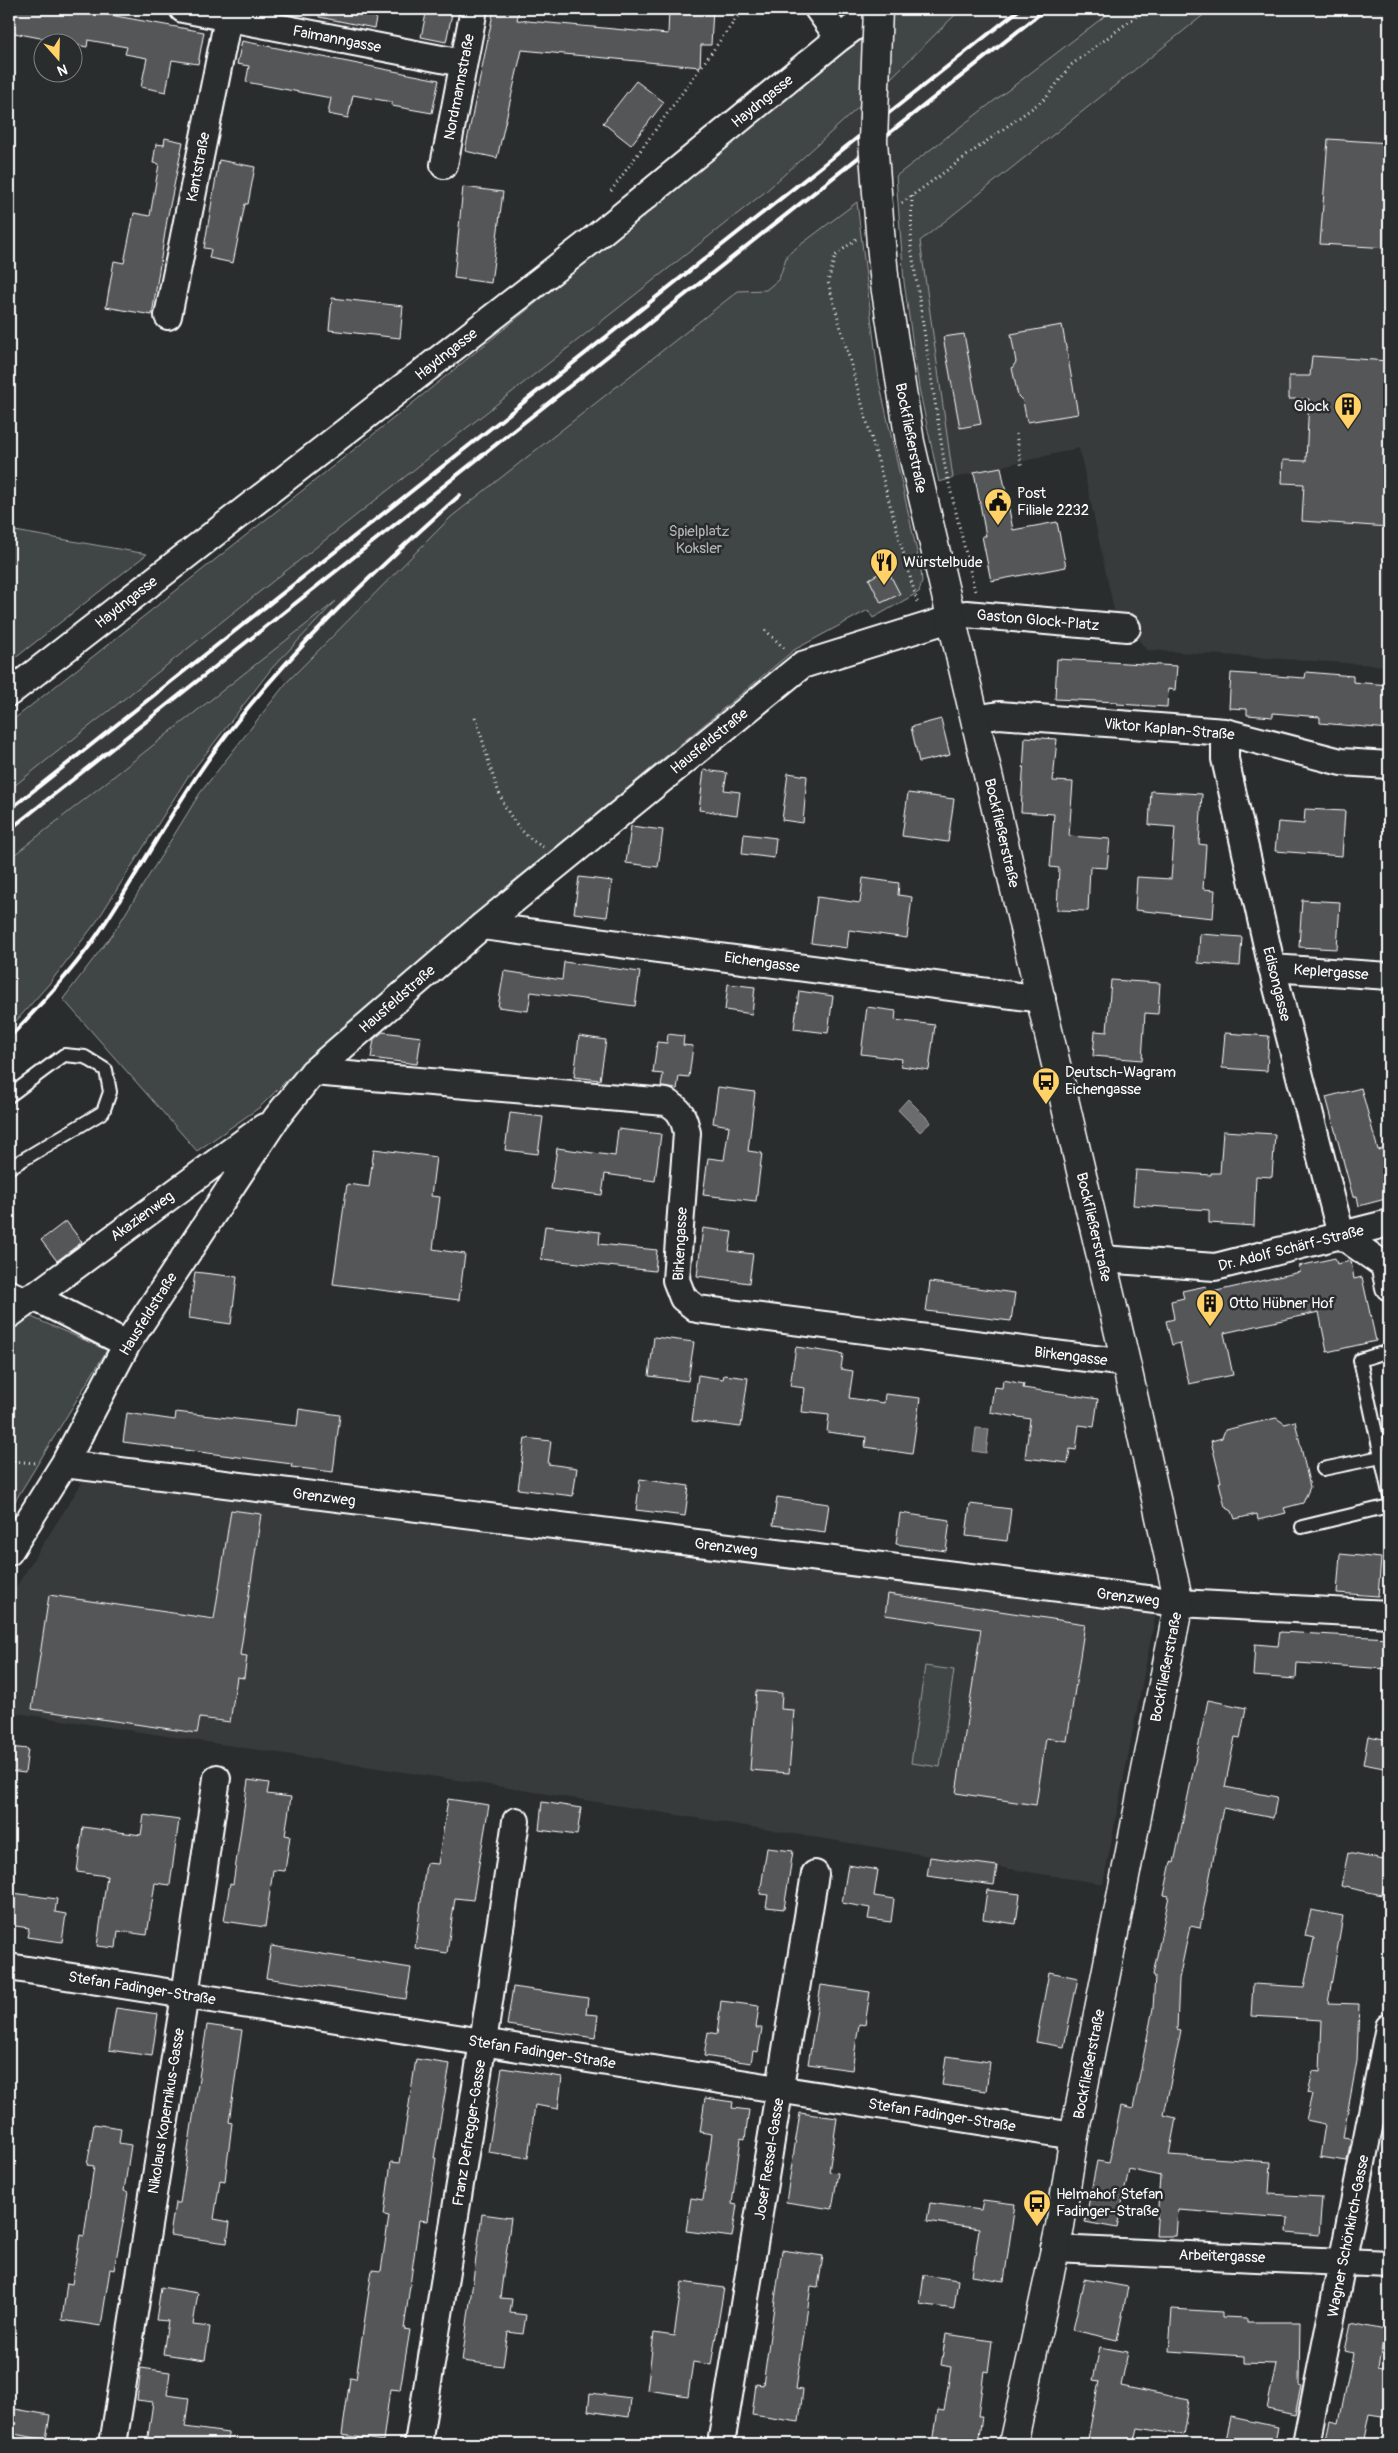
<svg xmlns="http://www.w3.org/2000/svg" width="1398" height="2453" font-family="Pangolin,sans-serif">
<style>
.built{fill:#373a3b}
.green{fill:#414445;stroke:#a0a2a2}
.water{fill:#6a6c6d;stroke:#a6a7a7}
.building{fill:#555758;stroke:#fff}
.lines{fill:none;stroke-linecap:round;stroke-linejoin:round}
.service-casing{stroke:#fff;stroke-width:16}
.minor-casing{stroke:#fff;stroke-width:30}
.secondary-casing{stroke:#fff;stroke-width:31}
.path{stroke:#fff;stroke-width:3;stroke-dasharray:1 4;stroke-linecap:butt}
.service{stroke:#2a2d2e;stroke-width:12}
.minor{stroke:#2a2d2e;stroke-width:26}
.secondary{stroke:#2a2d2e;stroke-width:28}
.rail{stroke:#fff;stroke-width:4}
.secondary-bridge-casing{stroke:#fff;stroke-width:31;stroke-linecap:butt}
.secondary-bridge{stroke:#2a2d2e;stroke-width:28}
.labels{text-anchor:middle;stroke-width:5;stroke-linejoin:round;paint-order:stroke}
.street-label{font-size:15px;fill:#fff;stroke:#2a2d2e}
.poi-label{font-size:15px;fill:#fff;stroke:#2a2d2e;text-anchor:start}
.park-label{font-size:15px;fill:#b3b4b5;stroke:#2a2d2e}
</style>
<rect width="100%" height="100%" fill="#2a2d2e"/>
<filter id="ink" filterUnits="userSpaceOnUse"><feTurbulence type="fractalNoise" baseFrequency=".02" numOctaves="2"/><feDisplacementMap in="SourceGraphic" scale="10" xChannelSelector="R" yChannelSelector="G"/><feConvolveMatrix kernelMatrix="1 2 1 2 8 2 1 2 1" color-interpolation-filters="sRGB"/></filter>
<g filter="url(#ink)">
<path class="built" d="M961,9H1114L968,122L787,255L779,279L766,290L738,291L451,517L287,682L272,668L333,604L9,859V790L765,192L893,76Z
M1212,9H1389V666L1147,650L1114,610L1079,448L953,478L920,241Z
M83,1481L1156,1613L1103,1884L522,1790L9,1712V1598Z"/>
<path class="green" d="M898,9H961L893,76L765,192L9,790V723L409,406Z
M1114,9H1211L920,241L953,478L939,482L919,388L904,282L896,176Z
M857,202L879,381L921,570L922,581L919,592L873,618L868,610L794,650L472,917L306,1061L260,1107L197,1151L63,999L114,932L200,793L287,682L451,517L738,291L766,290L779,279L787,255Z
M9,530L147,554L9,663Z
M336,601L272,668L187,778L97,921L49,984L9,1029V859Z
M20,1312L107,1350L9,1511V1321Z
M925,1666L954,1670L940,1767L911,1763Z"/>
<path class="water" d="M908,1099L931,1122L920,1132L898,1110Z
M976,1428L989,1429L986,1453L973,1451Z"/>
<path class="building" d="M9,9H77L204,32L198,64L172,60L166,92L141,87L147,58L125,54L127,47L88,40L87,47L9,32Z
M319,9H378L374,28L319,17Z
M427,9H453L446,42L421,37Z
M494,9H519L517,20L668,34L669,9H713L711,45H701L700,67L522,50L497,158L465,151Z
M242,41L439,80L432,113L392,106V102L353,95L348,118L328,114L331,98L246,82L249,66L237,64Z
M636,81L664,102L631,145L603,123Z
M165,138L183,142L167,220L152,315L106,307L114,261L124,263L134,213L150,216L159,164L153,163L156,144L164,145Z
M1328,139L1389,143V248L1320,244Z
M219,160L255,167L248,204H245L233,263L209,258L211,249L204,248Z
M463,187L503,192L491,283L454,278Z
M332,298L403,306L400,338L329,330Z
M1062,325L1078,414L1027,422L1023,401L1018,396L1012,368L1016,362L1011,334Z
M964,334L981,424L960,428L943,337Z
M1312,356L1389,361V527L1302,521L1304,484L1282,483L1283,460L1306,461L1309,399H1289V376H1310Z
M1001,467L1013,530L1057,522L1066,567L991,581L982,536H986L974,472Z
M887,569L900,594L881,603L869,579Z
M1057,659L1177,666L1175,690L1168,689L1167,707L1117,704V702L1055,699Z
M1306,672L1353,676V682L1389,685V729L1320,723V717L1273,713V717L1247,715V709L1229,708L1231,673L1305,678Z
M941,719L950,755L919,762L911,727Z
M1025,737L1057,739L1053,781L1073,782L1069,836L1110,839L1107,868L1090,867L1088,911L1057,910L1059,868L1050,867L1054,814L1021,812Z
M704,770L727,773L724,790L740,792L737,815L699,810Z
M788,773L807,776L803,823L782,820Z
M1151,791L1202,794L1199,844L1206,845L1203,889L1215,890L1213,918L1135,910L1137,877L1171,879L1175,827L1149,825Z
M908,793L954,799L948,842L902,836Z
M1305,809L1345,811L1342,856L1275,851L1278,822L1304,824Z
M631,826L663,830L658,867L626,863Z
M744,834L776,838L774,858L742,854Z
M579,877L612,881L607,917L574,913Z
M863,878L899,883L898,895L912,897L907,938L849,930L847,948L811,943L817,897L860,903Z
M1302,900L1340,902L1337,949L1299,947Z
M1200,934L1242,937L1240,966L1198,963Z
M564,962L640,972L635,1006L531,992L528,1011L498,1007L504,971L562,980Z
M1111,980L1160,983L1158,1014L1145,1013L1142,1060L1093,1056L1095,1031L1107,1032Z
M728,984L755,987L752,1014L725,1010Z
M799,991L833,996L828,1033L794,1029Z
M867,1007L896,1011L895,1020L935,1025L929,1070L901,1066L902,1059L861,1054Z
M383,1032L421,1037L417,1064L371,1058L374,1039Z
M1225,1033L1269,1036L1267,1071L1222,1068Z
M668,1034L684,1036L683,1045L693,1046L689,1077L679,1076L677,1089L661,1087L663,1074L653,1073L657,1042L667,1043Z
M579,1036L606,1040L600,1080L574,1077Z
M718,1087L755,1092L748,1151L762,1153L756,1201L703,1195L708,1158L724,1160L729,1126L713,1123Z
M1361,1088L1378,1150L1386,1148L1389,1159V1198L1359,1206L1357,1196L1353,1197L1326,1097Z
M510,1113L543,1117L538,1154L505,1150Z
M618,1129L661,1134L655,1181L605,1174L602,1195L551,1189L557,1148L615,1156Z
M1223,1131L1275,1134L1272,1177L1256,1176L1254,1226L1209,1223V1210L1133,1205L1136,1170L1211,1175V1173H1220Z
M374,1149L436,1157L431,1196L440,1197L433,1249L465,1254L459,1300L333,1284L347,1184L369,1187Z
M66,1221L82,1242L57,1261L41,1240Z
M545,1226L600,1232L599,1244L657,1250L655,1271L541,1259Z
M703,1228L732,1232L729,1251L753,1254L749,1283L697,1276Z
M1335,1258L1337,1264L1351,1261L1354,1279L1362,1277L1376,1341L1327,1352L1319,1312L1224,1333L1233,1375L1189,1384L1180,1343L1172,1345L1166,1321L1174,1319L1171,1301L1184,1298L1182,1291L1206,1286L1208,1293L1300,1272L1299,1266Z
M195,1272L237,1277L231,1324L189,1318Z
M930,1282L1015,1293L1011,1321L926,1311Z
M654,1337L694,1342L688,1381L649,1376Z
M796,1347L843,1354L841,1369L853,1371L849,1398L884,1403L885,1394L920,1398L912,1454L865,1447L866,1437L827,1432L829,1415L802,1412L805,1388L790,1386Z
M698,1375L723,1379L724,1375L748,1378L741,1427L692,1421Z
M1003,1380L1024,1384L1023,1388L1098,1399L1094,1427L1079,1425L1076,1450L1070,1449L1068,1463L1025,1458L1030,1419L990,1412L994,1387L1002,1388Z
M299,1409L340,1415L333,1472L291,1467L292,1464L123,1442L127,1413L175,1420L176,1412L297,1426Z
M1276,1418L1285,1424L1295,1421L1310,1487L1303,1503L1284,1508L1286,1513L1258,1520L1257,1514L1235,1519L1232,1511L1225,1507L1219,1482H1221L1211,1441L1222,1438L1225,1430Z
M525,1438L551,1441L548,1464L577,1468L573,1496L518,1489Z
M640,1479L689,1486L685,1516L636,1510Z
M777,1497L829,1504L825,1532L773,1525Z
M970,1504L1011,1509L1007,1541L966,1536Z
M231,1510L261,1514L240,1655L247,1656L244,1678L237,1677L230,1722L200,1718L197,1733L32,1709L49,1595L214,1619Z
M900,1513L950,1520L946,1551L896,1544Z
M1340,1554L1381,1558L1378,1596L1337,1593Z
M888,1594L1085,1624L1067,1741L1046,1738L1036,1805L956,1793L981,1629L885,1615Z
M1280,1632L1389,1638L1387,1669L1297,1663L1296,1679L1253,1676L1255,1644L1278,1646Z
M756,1691L782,1693L781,1709L794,1710L789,1773L750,1770Z
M1208,1700L1246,1708L1240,1738L1235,1737L1225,1787L1277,1797L1273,1818L1223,1808L1200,1928L1190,1926L1179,1979L1177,2029L1181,2030L1164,2115L1176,2118L1169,2155L1271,2162L1269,2194L1322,2197L1319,2235L1287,2232L1288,2218L1178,2210L1176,2236H1156L1160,2176L1129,2169L1117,2228L1085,2222L1097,2161L1109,2163L1121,2106L1133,2109L1153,2008L1155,1976L1153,1975L1169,1896L1164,1895L1171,1862L1174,1863Z
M1368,1736L1389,1740V1769L1363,1764Z
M9,1747L28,1749L25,1773L9,1771Z
M248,1780L269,1783L267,1794L291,1797L285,1835L290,1836L285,1871L273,1870L265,1927L224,1921L230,1883L233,1884Z
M448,1799L489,1805L473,1900L455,1898L447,1953L415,1948L426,1863L438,1864Z
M542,1802L581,1808L577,1835L539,1830Z
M144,1815L179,1820L170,1885L155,1883L147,1935L118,1931L116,1948L97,1946L107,1876L77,1872L83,1827L141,1835Z
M767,1848L793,1851L784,1909L766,1907L768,1895L760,1894Z
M1348,1853L1389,1861L1382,1895L1341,1886Z
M930,1857L997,1866L994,1885L927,1876Z
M848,1865L878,1870L874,1896L894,1899L891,1922L868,1919L870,1908L842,1903Z
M987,1890L1020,1894L1016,1924L983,1919Z
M13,1893L57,1899L55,1912L66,1914L62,1942L27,1937L29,1928L9,1925Z
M1311,1910L1343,1916L1328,2003L1359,2004L1357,2061L1343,2137L1351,2138L1347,2161L1320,2157L1325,2124L1306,2120L1312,2094L1308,2093L1313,2071L1320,2072L1322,2020L1251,2016L1253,1984L1304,1987L1314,1938L1305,1936Z
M271,1946L411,1968L406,1999L266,1978Z
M1049,1972L1078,1978L1064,2047L1036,2042Z
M821,1985L870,1992L865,2025L859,2024L852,2070L808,2064Z
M513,1987L588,1998L586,2014L598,2015L595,2038L507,2025Z
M721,2001L759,2006L756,2028H762L758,2052L753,2051L751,2063L704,2056L708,2032L717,2034Z
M116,2008L158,2014L152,2056L109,2050Z
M207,2025L242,2030L229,2122L232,2123L225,2181L220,2180L214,2219L230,2222L227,2243L170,2235L175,2203H180Z
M946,2056L990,2062L986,2091L942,2085Z
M416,2059L450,2064L434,2158H436L427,2221L419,2220L404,2329L410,2330L400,2390L390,2389L383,2441L342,2435L350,2378L356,2379L372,2270L381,2271L389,2216L384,2215L391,2162L400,2163Z
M502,2068L562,2077L558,2109L535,2105L528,2158L488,2152Z
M705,2098L733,2102L732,2108L749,2110L745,2139L741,2138L732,2204L737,2205L732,2237L686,2231L691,2198L703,2200L712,2134L700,2132Z
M800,2113L837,2118L829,2172L838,2173L832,2209L786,2202Z
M94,2124L121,2128L119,2143L131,2145L124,2191L128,2192L124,2218L114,2270L110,2269L101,2326L62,2320L67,2283L72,2284L80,2235L84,2236L94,2166L87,2165Z
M983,2200L1015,2204L1004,2281L972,2276L979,2229L927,2221L930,2203L981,2210Z
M482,2214L511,2218L500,2298L512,2299L510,2313L526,2315L523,2334L508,2332L503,2366L462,2361Z
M782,2250L823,2256L818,2287L811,2286L796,2389L803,2390L799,2422L752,2415L756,2384L763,2385Z
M924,2275L958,2280L954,2309L920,2304Z
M1084,2279L1128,2287L1117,2340L1073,2330Z
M682,2282L724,2288L711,2365L693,2362L688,2396L647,2390L654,2333L674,2336Z
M161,2287L198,2293L193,2325L210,2327L205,2360L163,2354L168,2321L156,2320Z
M1172,2309L1222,2312V2317L1247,2318V2322H1300L1299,2385L1301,2386L1295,2415L1267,2409L1276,2364L1244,2363V2356L1169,2351Z
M1351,2323L1385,2330L1378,2368L1389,2370V2417L1370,2414L1364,2444H1325L1330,2421L1339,2423L1353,2353L1345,2351Z
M946,2334L992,2341L988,2372L984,2371L978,2416H982L978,2444L933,2443L938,2410L944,2411L951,2367L941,2365Z
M1100,2347L1128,2352L1121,2386L1189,2400L1183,2435L1138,2428L1134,2444H1087L1099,2381L1093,2380Z
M141,2368L170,2372L167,2395L189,2398L185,2427L228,2433V2444H147L153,2402L137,2400Z
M590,2393L631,2398L629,2417L588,2411Z
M9,2408L50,2415L46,2440L9,2433Z
M1231,2417L1278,2427L1274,2444H1225Z"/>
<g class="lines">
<g class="service-casing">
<path id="service" d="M9,1096L64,1055L85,1057L106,1070L110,1092L103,1112L9,1168
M9,1286L32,1296
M1389,1351L1360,1360L1389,1493
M1323,1469L1381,1457
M1302,1527L1389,1506"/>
</g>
<g class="minor-casing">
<path id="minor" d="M183,9L462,63
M818,9L839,38
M444,165L474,9
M168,316L228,18
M9,693L591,241L839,38L879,9
M975,719L999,715L1225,732L1341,762L1389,765
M1225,732V759L1272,968L1341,1235L1384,1265L1389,1287
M482,926L1042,999
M1272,968L1389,976
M313,1072L666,1102C681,1109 684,1118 687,1133L676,1280L683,1298L697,1309L1126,1363
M1102,1259L1215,1267L1389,1223
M32,1296L127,1344
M9,1315L264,1127
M64,1464L1179,1603L1389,1614
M9,1552L64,1464L127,1344L277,1117L313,1072L482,926L802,665L966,614L1127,628
M9,1967L1074,2136
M1054,2249L1389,2264
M113,2444L185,1995L217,1778
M418,2444L483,2042L516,1821
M721,2444L815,1874
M1306,2444L1389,2027"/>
</g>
<g class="secondary-casing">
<path id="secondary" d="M881,244L885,285L910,442L1126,1363L1179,1603L1074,2136L1060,2226L1013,2444"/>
</g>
<path class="path" d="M611,191L743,9
M912,196L911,246L945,467L975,591
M902,203L1046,98L1071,65L1146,9
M856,239L835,256L828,282L918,605
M1016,434L1022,468
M765,630L785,649
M475,717C492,763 496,821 543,847
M9,1461L36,1463"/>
<use href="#service" class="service"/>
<use href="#minor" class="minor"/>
<use href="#secondary" class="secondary"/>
<path class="rail" d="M9,810L1020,9
M9,830L1046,9
M9,1038C38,1007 68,976 93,941C136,879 170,811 215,750C284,656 372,573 460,495"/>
<g class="secondary-bridge-casing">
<path id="secondary-bridge" d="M878,9L873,141L881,244"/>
</g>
<use href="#secondary-bridge" class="secondary-bridge"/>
</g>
</g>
<defs>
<g id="building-pin" transform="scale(1.4375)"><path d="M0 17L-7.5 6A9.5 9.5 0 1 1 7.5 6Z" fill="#ffd166" stroke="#2a2d2e"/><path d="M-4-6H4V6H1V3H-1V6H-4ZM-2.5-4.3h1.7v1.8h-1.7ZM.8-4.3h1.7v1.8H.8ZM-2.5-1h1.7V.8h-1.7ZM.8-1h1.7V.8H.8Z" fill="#111"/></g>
<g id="civic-pin" transform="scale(1.4375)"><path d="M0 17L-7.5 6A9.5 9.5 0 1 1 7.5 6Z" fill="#ffd166" stroke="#2a2d2e"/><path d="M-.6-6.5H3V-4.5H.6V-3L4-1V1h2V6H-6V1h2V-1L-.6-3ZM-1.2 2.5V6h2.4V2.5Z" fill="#111"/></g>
<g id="restaurant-pin" transform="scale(1.4375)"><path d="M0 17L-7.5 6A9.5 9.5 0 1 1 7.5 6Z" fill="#ffd166" stroke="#2a2d2e"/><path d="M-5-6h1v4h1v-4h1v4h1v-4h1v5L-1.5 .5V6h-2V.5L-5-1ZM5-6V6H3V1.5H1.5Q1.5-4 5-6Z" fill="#111"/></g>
<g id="bus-pin" transform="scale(1.4375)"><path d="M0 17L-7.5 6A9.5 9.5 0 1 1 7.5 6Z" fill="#ffd166" stroke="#2a2d2e"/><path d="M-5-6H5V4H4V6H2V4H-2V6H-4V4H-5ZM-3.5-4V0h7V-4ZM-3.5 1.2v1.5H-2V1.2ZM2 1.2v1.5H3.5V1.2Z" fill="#111"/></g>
</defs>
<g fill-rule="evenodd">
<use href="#building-pin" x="1348" y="406"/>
<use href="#civic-pin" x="998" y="502"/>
<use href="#restaurant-pin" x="884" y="562"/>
<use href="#bus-pin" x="1046" y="1081"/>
<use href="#building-pin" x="1210" y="1303"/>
<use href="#bus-pin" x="1037" y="2203"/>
</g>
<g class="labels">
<g class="street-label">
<text transform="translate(337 39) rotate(11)" y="5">Faimanngasse</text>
<text transform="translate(459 87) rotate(-79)" y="5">Nordmannstraße</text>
<text transform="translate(762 101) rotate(-39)" y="5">Haydngasse</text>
<text transform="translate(198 167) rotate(-79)" y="5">Kantstraße</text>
<text transform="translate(446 354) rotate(-38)" y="5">Haydngasse</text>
<text transform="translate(911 438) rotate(79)" y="5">Bockfließerstraße</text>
<text transform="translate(126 602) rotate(-38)" y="5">Haydngasse</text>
<text transform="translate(1038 620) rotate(5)" y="5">Gaston Glock-Platz</text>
<text transform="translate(1169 729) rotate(5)" y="5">Viktor Kaplan-Straße</text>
<text transform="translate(709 741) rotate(-39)" y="5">Hausfeldstraße</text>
<text transform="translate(1002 833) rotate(77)" y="5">Bockfließerstraße</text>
<text transform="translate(762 962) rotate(8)" y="5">Eichengasse</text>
<text transform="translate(1331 972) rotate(4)" y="5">Keplergasse</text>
<text transform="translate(1277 984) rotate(76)" y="5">Edisongasse</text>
<text transform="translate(397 999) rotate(-41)" y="5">Hausfeldstraße</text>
<text transform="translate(142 1216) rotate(-36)" y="5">Akazienweg</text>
<text transform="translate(1094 1227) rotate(77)" y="5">Bockfließerstraße</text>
<text transform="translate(680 1244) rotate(-87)" y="5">Birkengasse</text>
<text transform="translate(1291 1248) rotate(-14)" y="5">Dr. Adolf Schärf-Straße</text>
<text transform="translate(148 1314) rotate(-58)" y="5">Hausfeldstraße</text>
<text transform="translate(1071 1356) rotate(7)" y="5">Birkengasse</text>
<text transform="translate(324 1497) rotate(7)" y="5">Grenzweg</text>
<text transform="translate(726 1547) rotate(7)" y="5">Grenzweg</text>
<text transform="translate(1128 1597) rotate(7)" y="5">Grenzweg</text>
<text transform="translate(1166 1667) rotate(-79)" y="5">Bockfließerstraße</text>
<text transform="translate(142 1988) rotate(9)" y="5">Stefan Fadinger-Straße</text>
<text transform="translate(542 2052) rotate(9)" y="5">Stefan Fadinger-Straße</text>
<text transform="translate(1089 2064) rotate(-79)" y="5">Bockfließerstraße</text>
<text transform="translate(166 2111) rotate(-81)" y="5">Nikolaus Kopernikus-Gasse</text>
<text transform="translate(942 2115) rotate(9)" y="5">Stefan Fadinger-Straße</text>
<text transform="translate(469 2133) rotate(-81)" y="5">Franz Defregger-Gasse</text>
<text transform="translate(769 2159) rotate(-81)" y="5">Josef Ressel-Gasse</text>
<text transform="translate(1348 2236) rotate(-79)" y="5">Wagner Schönkirch-Gasse</text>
<text transform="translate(1222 2256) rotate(2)" y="5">Arbeitergasse</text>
</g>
<g class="poi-label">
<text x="1329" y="411" text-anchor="end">Glock</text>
<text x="1017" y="498">Post<tspan x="1017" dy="17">Filiale 2232</tspan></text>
<text x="903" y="567">Würstelbude</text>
<text x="1065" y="1077">Deutsch-Wagram<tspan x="1065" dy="17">Eichengasse</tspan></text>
<text x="1229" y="1308">Otto Hübner Hof</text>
<text x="1056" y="2199">Helmahof Stefan<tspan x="1056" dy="17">Fadinger-Straße</tspan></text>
</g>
<g class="park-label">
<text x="699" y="536">Spielplatz<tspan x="699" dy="17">Koksler</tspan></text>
</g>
</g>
<rect width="1398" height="2453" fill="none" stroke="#2a2d2e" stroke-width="30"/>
<rect x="15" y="15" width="1368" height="2423" fill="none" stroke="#fff" stroke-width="2" filter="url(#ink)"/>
<g transform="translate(58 58) rotate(160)"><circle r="24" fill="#2a2d2e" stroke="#7f8182"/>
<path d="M0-4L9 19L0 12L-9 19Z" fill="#ffd166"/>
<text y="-8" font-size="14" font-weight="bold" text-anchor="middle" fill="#ffffff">N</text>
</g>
</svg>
